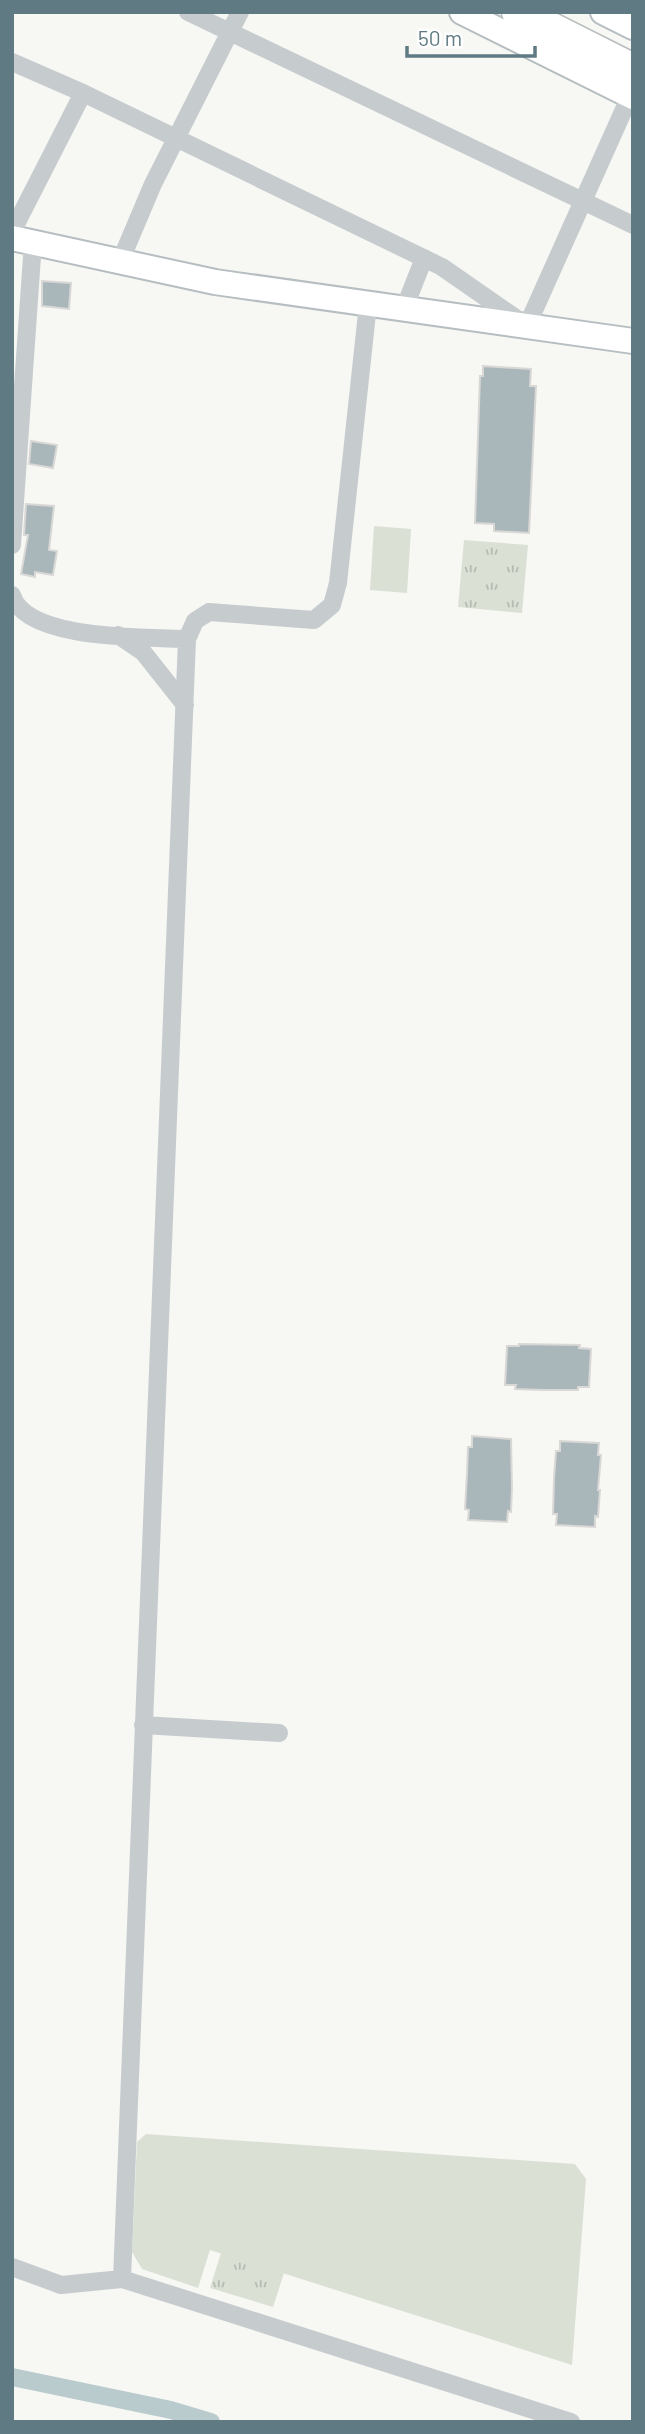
<svg xmlns="http://www.w3.org/2000/svg" width="645" height="2434" font-family="Barlow,sans-serif">
<style>
.park{fill:url(#park-tufts)}
.pitch{fill:#dbe0d4}
.lines{fill:none;stroke-linecap:round;stroke-linejoin:round}
.canal{stroke:#bacbcd;stroke-width:18}
.building{fill:#aab7ba;stroke:#d9d8d6;stroke-width:2}
.secondary-casing{stroke:#b6bec1;stroke-width:28}
.highway-casing{stroke:#b8bdbf;stroke-width:35}
.street{stroke:#c6ccce;stroke-width:18}
.secondary{stroke:#fff;stroke-width:24}
.highway{stroke:#fff;stroke-width:32}
</style>
<defs>
<pattern id="park-tufts" width="24" height="20" patternUnits="userSpaceOnUse" patternTransform="scale(1.75)"><rect width="24" height="20" fill="#dbe0d4"/><path d="M3 7l-1-3M5 7V3M7 7l1-3M15 17l-1-3M17 17v-4M19 17l1-3" fill="none" stroke="#b5bbb1"/></pattern>
</defs>
<rect width="100%" height="100%" fill="#f7f7f4"/>
<path class="park" d="M464,540L528,545L522,613L458,607Z
M221,2253L284,2273L273,2307L210,2288Z"/>
<path class="pitch" d="M374,526L411,529L407,593L370,590Z
M146,2134L575,2164L586,2179L572,2365L210,2250L198,2288L142,2269L132,2252L137,2142Z"/>
<g class="lines">
<path class="canal" d="M12,2377L171,2410L211,2422"/>
</g>
<path class="building" d="M42,281L71,283L69,309L42,306Z
M483,366L531,369L530,386H536L529,533L494,531V524L475,523L480,376H483Z
M31,441L57,445L53,468L29,464Z
M26,504L54,506L49,550L57,551L53,575L35,572V577L21,574L28,535H24Z
M519,1344L580,1345L579,1348L591,1349L589,1387H578V1390H543L515,1389L516,1385H505L507,1346H519Z
M472,1436L511,1439L512,1488L511,1512L508,1511L507,1522L468,1520L469,1510L465,1509L467,1473L468,1447H472Z
M560,1441L599,1443L598,1455H601L598,1490H600L598,1517L595,1516V1527L556,1525L557,1514H553L554,1478L556,1451H560Z"/>
<g class="lines">
<g class="secondary-casing">
<path id="secondary" d="M462,12L633,97
M603,12L633,27
M12,238L215,282L633,341"/>
</g>
<g class="highway-casing">
<path id="highway" d="M518,12L633,70"/>
</g>
<path class="street" d="M188,12L633,225
M12,62L83,93L442,267L527,326L630,96
M12,232L83,93
M120,262L153,184L240,12
M368,304L338,583L332,605L314,620L209,612L195,621L187,639L122,2279L571,2422
M404,309L424,258
M12,545L33,242
M12,595C26,641 147,637 187,639
M118,635L143,652L185,705
M143,1725L279,1733
M12,2267L61,2285L122,2279"/>
<use href="#secondary" class="secondary"/>
<use href="#highway" class="highway"/>
</g>
<rect width="645" height="2434" fill="none" stroke="#5f7a82" stroke-width="28"/>
<path d="M407 46v10h128v-10" fill="none" stroke="#5f7a82" stroke-width="3.5"/>
<text x="418" y="46" font-size="21" fill="#5f7a82" stroke="#ffffff" stroke-width="5" paint-order="stroke">50 m</text>
</svg>
